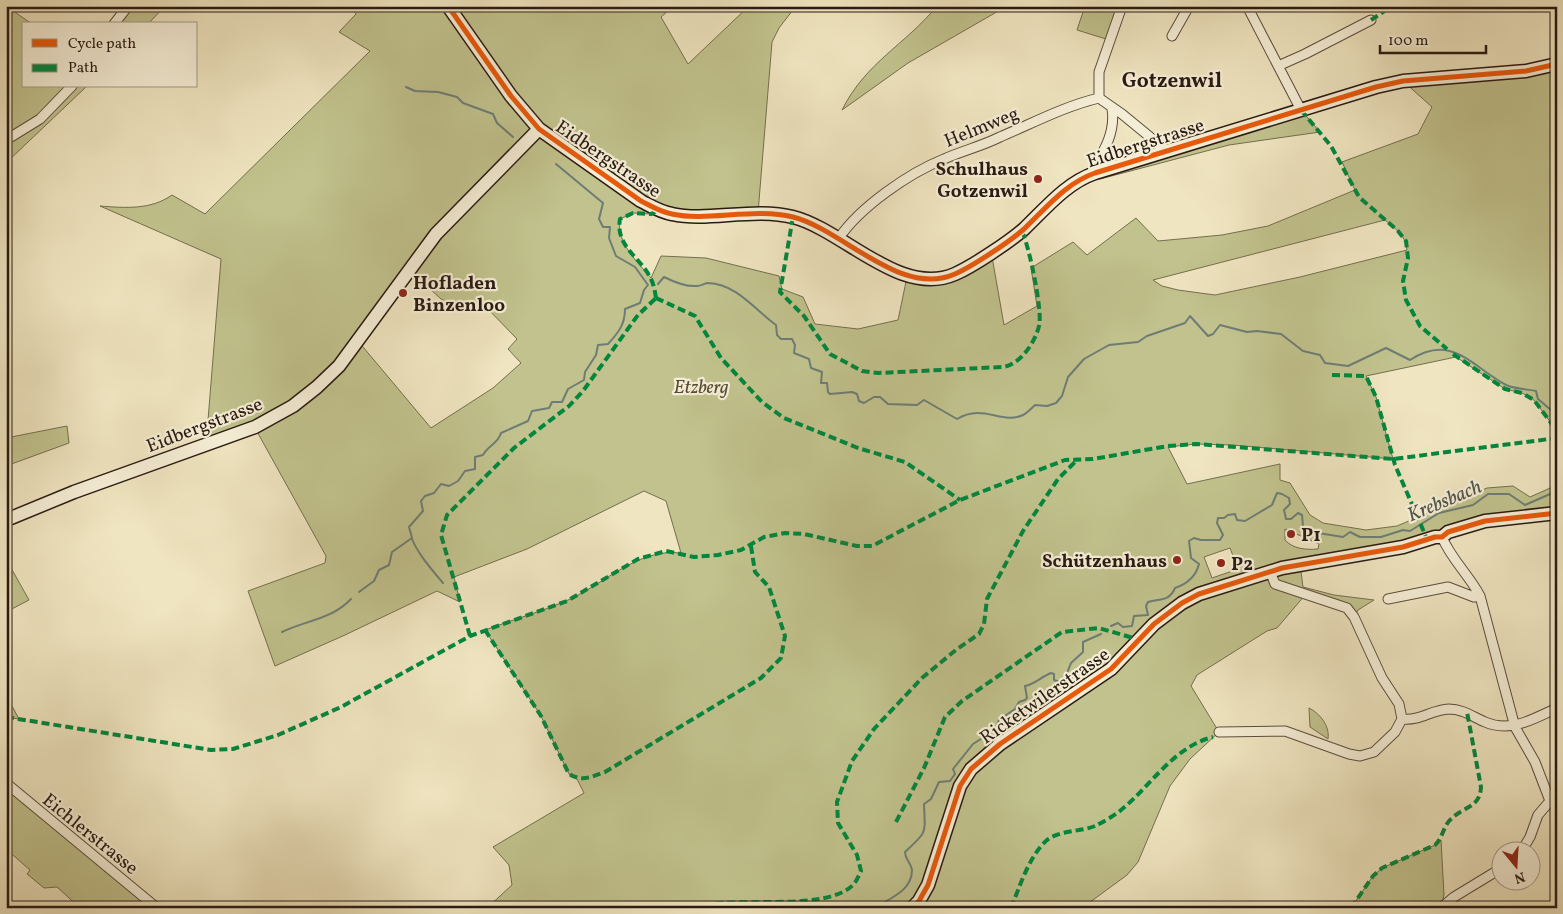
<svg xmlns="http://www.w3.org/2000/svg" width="1563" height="914" font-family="Vollkorn,serif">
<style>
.green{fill:#c1c28d;stroke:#756e50;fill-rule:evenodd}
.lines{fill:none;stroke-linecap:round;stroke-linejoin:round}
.stream{stroke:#6d7d75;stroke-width:2}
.street-casing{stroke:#5a4d3e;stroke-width:11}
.secondary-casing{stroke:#291a13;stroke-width:15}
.street{stroke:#f5eed6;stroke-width:9}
.secondary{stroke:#f5eed6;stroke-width:12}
.quiet{stroke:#00873e;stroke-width:4;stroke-dasharray:8 4;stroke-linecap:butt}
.cycleway-casing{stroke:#f5eed6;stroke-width:8}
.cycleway{stroke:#e8590c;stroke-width:5}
.poi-dot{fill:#8f2418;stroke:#f5eed6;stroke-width:2}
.labels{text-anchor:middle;stroke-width:4.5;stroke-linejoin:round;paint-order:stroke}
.street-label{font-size:19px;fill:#291a13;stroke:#f5eed6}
.poi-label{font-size:19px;font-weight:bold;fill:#291a13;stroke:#f5eed6;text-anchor:start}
.park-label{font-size:19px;font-style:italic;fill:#574c38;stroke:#f5eed6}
.water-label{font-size:20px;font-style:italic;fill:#51544c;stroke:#f5eed6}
.quarter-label{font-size:21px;font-weight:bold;fill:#291a13;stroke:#f5eed6}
</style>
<rect width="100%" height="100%" fill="#efe5c0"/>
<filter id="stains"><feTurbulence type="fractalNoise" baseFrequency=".004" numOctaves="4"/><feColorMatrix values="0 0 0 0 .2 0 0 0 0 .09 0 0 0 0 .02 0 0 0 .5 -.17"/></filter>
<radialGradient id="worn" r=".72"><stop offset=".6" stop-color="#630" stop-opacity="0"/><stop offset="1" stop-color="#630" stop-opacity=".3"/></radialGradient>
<path class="green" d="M6,6L32,24H24V86H87L7,162L6,37L13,30L6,25Z
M128,6H165L148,24H114Z
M350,6H665L668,11L661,17L688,64L749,6H796L779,28L772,42L758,213L658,210L651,214L633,213L620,219C616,243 637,261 651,278L661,256L706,258L779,276L782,289L803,297L815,324L858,329L898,320L907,277L936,279L991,251L1004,325L1037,306L1031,268L1073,242L1087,255L1136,218L1158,241L1222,235L1268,226L1355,190L1342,162L1418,134L1432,107L1403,81L1557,64V431L1534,400L1522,393L1505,389L1456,357L1366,376L1376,397L1393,459L1232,445L1196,444L1168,447L1187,484L1280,464V480L1290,483L1310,515L1323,523L1366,530L1397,526L1487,488L1513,486L1530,497L1557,485V513L1464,527L1300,564L1303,587L1334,595L1374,600L1358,610L1354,617L1347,608L1306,594L1277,628L1267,631L1197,675L1191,686L1219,732L1190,759L1170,786L1138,862L1127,875L1082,908H487L512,885L509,865L493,847L584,793L577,779L569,774L541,716L485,630C512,620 540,612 566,601C605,584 637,548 681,553L666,501L644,491L527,549L454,577L460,602L437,591L345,635L275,666L248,591L325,563L326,556L255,428L206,445L221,259L100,206C125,208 151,210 172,195L205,214L370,51L339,32L356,14ZM1385,220C1396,229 1406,236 1407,250L1300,277L1215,295L1178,290L1162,286L1153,280ZM409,270L441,299L466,310L483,304L517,339L508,349L521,363L493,388L431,428L358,341ZM1285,529L1319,544L1318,549C1306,550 1293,549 1285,540ZM1230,548L1238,569L1212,578L1204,557Z
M937,6H1007L908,63L842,110C866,62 905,45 937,6Z
M1085,6H1117L1106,39L1077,30Z
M1301,110L1320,132L1229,145L1100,179L1095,173Z
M67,426L69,443L6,466V438Z
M6,559L29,600L6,612Z
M6,695L19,719L6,717Z
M1309,708C1319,713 1330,725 1328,739L1310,727Z
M6,783L157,908H80L57,887L44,888L27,874L30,870L6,849Z
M1441,840L1444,895L1441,908H1351L1373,876L1382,868L1435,845Z"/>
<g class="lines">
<path class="stream" d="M406,87L415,91L438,92L457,97L463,103L493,114L497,123L513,137
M658,284L664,277C674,282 686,287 697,286C701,286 705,283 708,283C737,284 755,310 776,325L777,335L781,339H792L795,345L794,353L809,359L811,368L822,372L821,383H827L828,392L830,394L852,392L857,394L859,401L864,403L874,397H880L888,404L917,405L924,400L957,419C983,403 1002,425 1023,415C1027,413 1032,408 1035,405L1047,406L1056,403L1062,396L1068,377L1084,359L1109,345L1138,342L1147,336L1185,323L1190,316L1208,336L1213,334L1220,325L1247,332L1257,331L1281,334L1303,351L1320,355L1325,363L1348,366L1386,348L1410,360C1452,333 1471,366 1506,385C1514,389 1527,389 1536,391L1538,399L1551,410L1557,420
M412,539C418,554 432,570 443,583
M359,592L374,581L379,570L389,565L392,552L412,538L409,527L423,511L421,501L425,496L434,493L441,484L449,486L458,481L465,471L475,469V457L483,455C488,445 498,444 501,433L528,421L532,411L549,408L552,402H562L568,389L584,380L585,372L596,355L598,345L608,344C618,333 625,325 625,309L640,303L644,290L648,285L635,267L616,256L609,238L610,227H603L599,219L603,203L556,164
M1111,626L1118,623L1123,627L1132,626L1134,616L1148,615L1146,606L1148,602C1160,598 1169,602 1175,588C1187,584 1196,576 1199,564L1191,558L1189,541L1194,538L1201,540H1220L1223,535L1217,523L1218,518H1224L1228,515L1235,514L1237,520L1245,521L1272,505L1277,493L1282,494L1289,498L1290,504L1284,510L1286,519H1291L1298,513L1302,515L1303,526L1306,531L1343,537L1350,532L1360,537H1381L1403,530L1410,531L1439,513L1473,505L1488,494H1509L1525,505L1557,491
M282,632C306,620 331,620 351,599
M875,908C890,898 912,891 912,870C911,863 905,859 905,852C928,831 925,834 924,804L931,799L939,782L950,781L955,774L953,769L973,744L995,730L999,720L1015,709L1019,702L1025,700L1027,698L1025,686C1035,684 1041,677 1051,673L1054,674V680L1060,682L1065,678L1071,663L1083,652V642L1101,634"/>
<g class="street-casing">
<path id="street" d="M1122,6L1099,72V98L1122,114L1167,151
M1247,6L1301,110
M114,24L128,6
M1172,36L1189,6
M1278,66L1305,54L1371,20
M6,140L40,119L72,86
M1090,175C1102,154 1116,134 1112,109
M839,238C860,207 909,173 944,159C962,151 982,146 1000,137C1033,123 1065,106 1099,98
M1442,537C1451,559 1469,575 1480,596L1515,727L1535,762L1550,801
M1388,599L1448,587L1474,597L1480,596
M1402,719C1421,721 1430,710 1449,709C1463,709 1473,717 1485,722C1511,733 1533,719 1557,708
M1219,732L1285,731L1349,754L1360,756L1374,752L1395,732L1402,719L1399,704L1382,678L1354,617L1347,608L1275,584L1270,571
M6,783L157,908
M1521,852L1530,837L1538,815L1550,801
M1441,908L1454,897L1500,869"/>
</g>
<g class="secondary-casing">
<path id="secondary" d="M448,6L511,96L539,129L641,201C651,206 660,212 672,214C708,222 753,207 793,217C844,230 900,298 955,274C973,266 1009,242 1024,229C1046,208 1066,183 1095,173L1376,87L1403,81L1526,71L1557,64
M6,520L74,492L255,427L293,406L317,387L339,366L436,234L539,129
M912,908L919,901L928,885L960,786L971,769L1000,744L1111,669L1154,624L1182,603L1199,594L1282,568L1403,547L1435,537H1442L1448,532L1485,521L1557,513"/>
</g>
<use href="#street" class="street"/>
<use href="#secondary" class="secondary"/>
<path class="quiet" d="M1371,20L1392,6
M1301,110L1331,146L1359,197L1398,231L1406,241L1408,258L1403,281L1406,300L1420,326L1447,349
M793,217L780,292L804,316L830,354L862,371L878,373L1002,367C1019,366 1035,343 1039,326C1043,311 1029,246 1022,231
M656,298L695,316L721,358L762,402L784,418L858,448L905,462L960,500
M656,298C655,292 654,285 651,279C641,257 615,247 620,219L633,213L651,214L658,210
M1453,354L1505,389L1522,393L1534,400L1557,431
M1332,375L1366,376L1376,397L1395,465L1427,539
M485,630L541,716L569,774C582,782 591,777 605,772L761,678L781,658L785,636L769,587L755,572L751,546
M470,636L441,535L447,515L514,448L569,406L583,391L638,315L656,298
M6,717L211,750L233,749L278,735L341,707L470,636L567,601L638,559L666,551L694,557L718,555L741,550L764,537L785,533L804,534L857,546H872L960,500L1065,460L1093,459L1168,446L1196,444L1393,459L1557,438
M896,822L924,768L945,717L962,701L1062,632L1099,628L1140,640
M692,908C731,894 826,914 854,884C857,880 859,875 861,871L857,855L838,823L837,802L852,761L874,729L922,678L957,649L979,634L984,624L987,599L1023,531L1058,479L1078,459
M1011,908C1020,886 1029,856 1047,840C1060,830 1080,832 1095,826C1103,822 1114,816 1121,810C1151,786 1173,747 1213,737
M1351,908L1373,876L1382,868L1435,845C1443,838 1443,826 1451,819C1464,806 1480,808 1481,787L1467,712"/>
<g class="cycleway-casing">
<path id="cycleway" d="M448,6L511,96L539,129L641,201C651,206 660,212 672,214C708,222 753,207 793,217C844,230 900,298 955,274C973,266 1009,242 1024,229C1046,208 1066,183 1095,173L1376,87L1403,81L1526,71L1557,64
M912,908L919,901L928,885L960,786L971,769L1000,744L1111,669L1154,624L1182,603L1199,594L1282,568L1403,547L1435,537H1442L1448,532L1485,521L1557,513"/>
</g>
<use href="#cycleway" class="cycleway"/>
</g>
<g class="poi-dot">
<circle cx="1038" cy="179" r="5"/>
<circle cx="403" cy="293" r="5"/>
<circle cx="1291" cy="534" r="5"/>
<circle cx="1177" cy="560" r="5"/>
<circle cx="1221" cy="563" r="5"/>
</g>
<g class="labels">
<g class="street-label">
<text transform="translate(981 126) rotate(-22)" y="7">Helmweg</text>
<text transform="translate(1145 142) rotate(-18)" y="7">Eidbergstrasse</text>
<text transform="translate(609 158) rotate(34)" y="7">Eidbergstrasse</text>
<text transform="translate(204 424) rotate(-21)" y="7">Eidbergstrasse</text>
<text transform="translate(1044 695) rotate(-35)" y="7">Ricketwilerstrasse</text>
<text transform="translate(91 833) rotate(39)" y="7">Eichlerstrasse</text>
</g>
<g class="poi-label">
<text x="1028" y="175" text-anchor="end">Schulhaus<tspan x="1028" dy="22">Gotzenwil</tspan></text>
<text x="413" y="289">Hofladen<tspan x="413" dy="22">Binzenloo</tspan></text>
<text x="1301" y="541">P1</text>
<text x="1167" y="567" text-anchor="end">Schützenhaus</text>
<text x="1231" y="570">P2</text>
</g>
<g class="park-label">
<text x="701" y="393">Etzberg</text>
</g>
<g class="water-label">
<text transform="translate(1444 500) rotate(-23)" y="7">Krebsbach</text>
</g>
<g class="quarter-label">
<text x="1172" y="87">Gotzenwil</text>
</g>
</g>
<rect width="1563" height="914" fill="none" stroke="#efe5c0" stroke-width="25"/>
<rect x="8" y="8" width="1548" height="899" fill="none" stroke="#291a13" stroke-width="2.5"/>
<rect x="12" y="12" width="1538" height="889" fill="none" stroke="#291a13"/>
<rect x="22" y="22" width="175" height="65" fill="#f5eed6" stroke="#a39988"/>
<rect x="32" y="39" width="25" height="8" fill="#e8590c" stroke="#a39988"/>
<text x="68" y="48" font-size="15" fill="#291a13">Cycle path</text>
<rect x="32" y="64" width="25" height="8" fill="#00873e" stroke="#a39988"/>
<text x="68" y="72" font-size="15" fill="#291a13">Path</text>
<g transform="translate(1516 866) rotate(162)"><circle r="24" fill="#f5eed6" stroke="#a39988"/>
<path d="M0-4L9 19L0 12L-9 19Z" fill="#8f2418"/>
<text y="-8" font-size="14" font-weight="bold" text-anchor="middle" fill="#291a13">N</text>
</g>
<path d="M1380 45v8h106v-8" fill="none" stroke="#291a13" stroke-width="2.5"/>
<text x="1388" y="45" font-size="15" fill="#291a13" stroke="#f5eed6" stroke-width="4" paint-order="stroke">100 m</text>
<rect width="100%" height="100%" filter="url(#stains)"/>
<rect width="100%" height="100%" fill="url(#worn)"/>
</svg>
